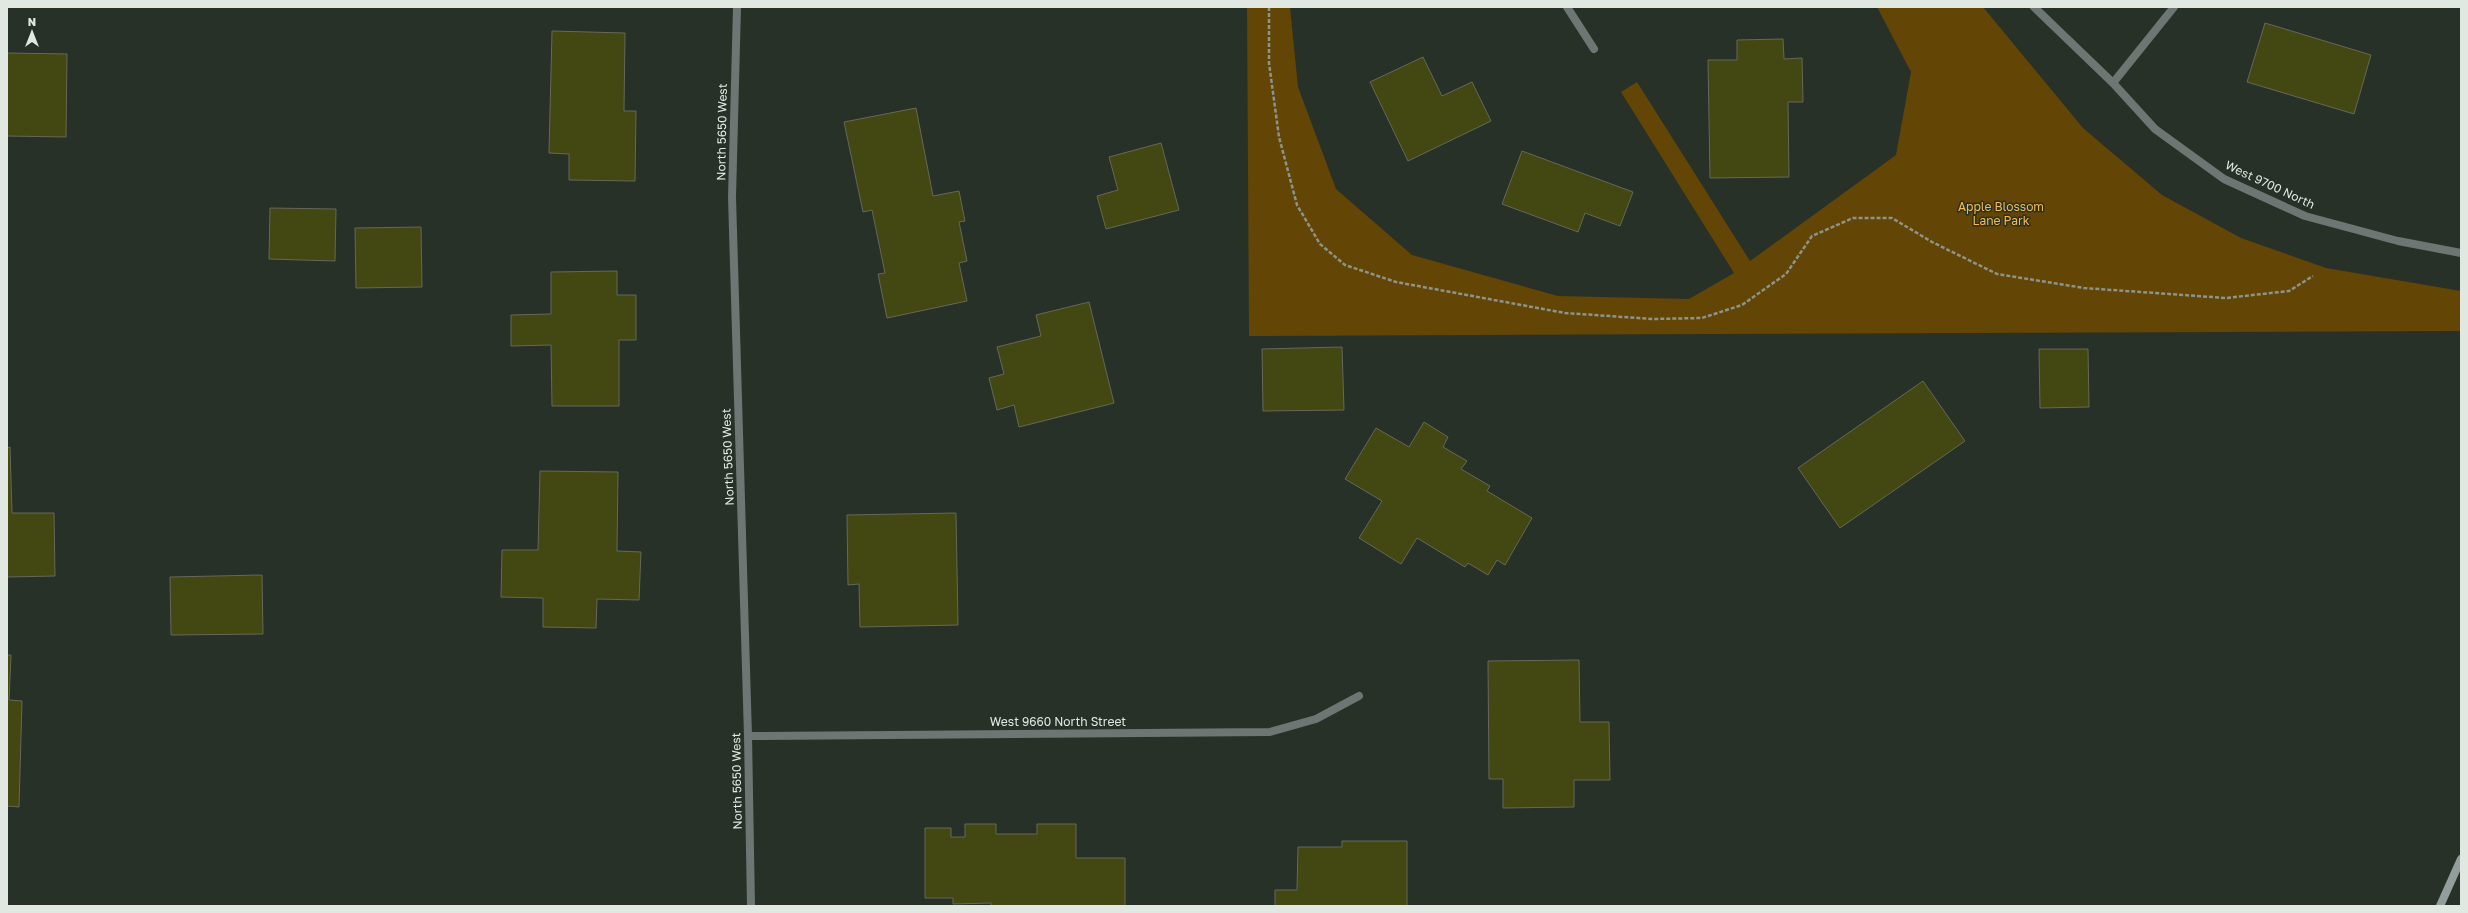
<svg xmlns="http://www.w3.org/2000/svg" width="2468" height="913" font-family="'Golos Text',sans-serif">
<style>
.green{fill:#634505}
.building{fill:#434712;stroke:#666859}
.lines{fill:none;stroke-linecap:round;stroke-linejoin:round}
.path{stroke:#8c948c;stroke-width:2.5;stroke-dasharray:4 2;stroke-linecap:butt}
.minor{stroke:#6e7674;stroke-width:8}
.tertiary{stroke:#6e7674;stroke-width:8}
.secondary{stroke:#929e9b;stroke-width:8}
.labels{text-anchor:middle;stroke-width:3;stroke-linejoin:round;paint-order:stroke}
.street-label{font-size:12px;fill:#e1e7e1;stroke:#273128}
.park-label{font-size:12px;fill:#faba3f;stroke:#273128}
</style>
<rect width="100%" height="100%" fill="#273128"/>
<path class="green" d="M1247,7H1290L1298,87L1336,189L1412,255L1558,296L1689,299L1734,273L1621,92L1637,82L1750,261L1896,155L1911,72L1877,7H1983L2083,128L2162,195L2241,238L2326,268L2461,291V331L1249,336Z"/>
<path class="building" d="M2265,23L2371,55L2354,114L2247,82Z
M552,31L625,33L624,111H636L635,181L569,180V154L549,153Z
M1783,39L1784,59L1802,58L1803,102H1788L1789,177L1710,178L1708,60H1737V40Z
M7,53L67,54L66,137L7,136Z
M1423,57L1442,96L1472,82L1491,121L1408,161L1370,82Z
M916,108L933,196L959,191L965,221L959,222L967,261L959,263L967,301L887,318L878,274L885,273L872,210L863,212L844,122Z
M1161,143L1179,210L1106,229L1097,196L1118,190L1109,157Z
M1522,151L1633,192L1620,226L1585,213L1578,232L1502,204Z
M270,208L336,209L335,261L269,259Z
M421,227L422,287L356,288L355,228Z
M617,271V295H636V340H619V406H552L551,345L511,346V315L551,314V272Z
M1089,302L1114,403L1019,427L1014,405L997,410L989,378L1004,374L997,347L1041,336L1036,315Z
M1342,347L1344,410L1263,411L1262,349Z
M2039,349H2088L2089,407L2040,408Z
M1923,381L1965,441L1840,528L1798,468Z
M1424,422L1448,437L1443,447L1467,461L1461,469L1490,486L1487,491L1532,518L1505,565L1497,560L1488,575L1468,563L1465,567L1417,538L1401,564L1359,538L1382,501L1345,479L1376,428L1409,447Z
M10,447L12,513H54L55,576L7,577V448Z
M540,471L618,472L617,551L641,552L639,600L597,599L596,628L543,627V598L501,597L502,550H538Z
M956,513L958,625L860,627L859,584L848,585L847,515Z
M262,575L263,634L171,635L170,577Z
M7,655H11L9,700L22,701L19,807L7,806Z
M1579,660L1580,722H1609L1610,780H1574V807L1503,808V779H1489L1488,661Z
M965,824H996V834H1037V824H1076V858H1125V906H991V903L953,904V898H925V828H951V837H965Z
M1342,841H1407V906H1275V890H1297L1298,847H1342Z"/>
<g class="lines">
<path class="path" d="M1269,7V63L1279,137L1297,205L1320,244L1345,265L1396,282L1565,313L1653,319L1702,318L1742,305L1786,274L1812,236L1853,218H1892L1932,242L1997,274L2084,288L2226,298L2289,291L2313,276"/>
<path class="minor" d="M737,7L732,197L748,736L751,906
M1567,7L1594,49
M2113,83L2174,7
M748,736L1270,732L1316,719L1359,696"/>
<path class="tertiary" d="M2034,7L2113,83L2155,129L2224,179L2305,216L2398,241L2461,253"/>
<path class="secondary" d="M2440,906L2461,859"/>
</g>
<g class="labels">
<g class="street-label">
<text transform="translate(722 132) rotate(-89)" y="4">North 5650 West</text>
<text transform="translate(2270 185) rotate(25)" y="4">West 9700 North</text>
<text transform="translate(728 457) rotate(-92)" y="4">North 5650 West</text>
<text x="1058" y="726">West 9660 North Street</text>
<text transform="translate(737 781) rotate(-91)" y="4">North 5650 West</text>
</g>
<g class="park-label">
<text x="2001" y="211">Apple Blossom<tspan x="2001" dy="14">Lane Park</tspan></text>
</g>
</g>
<rect width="2468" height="913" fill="none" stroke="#e1e7e1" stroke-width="16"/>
<g transform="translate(32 32)" stroke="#273128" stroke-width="3" paint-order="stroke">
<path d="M0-3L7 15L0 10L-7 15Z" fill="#e1e7e1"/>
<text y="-6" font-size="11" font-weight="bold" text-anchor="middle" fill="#e1e7e1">N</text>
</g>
</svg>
